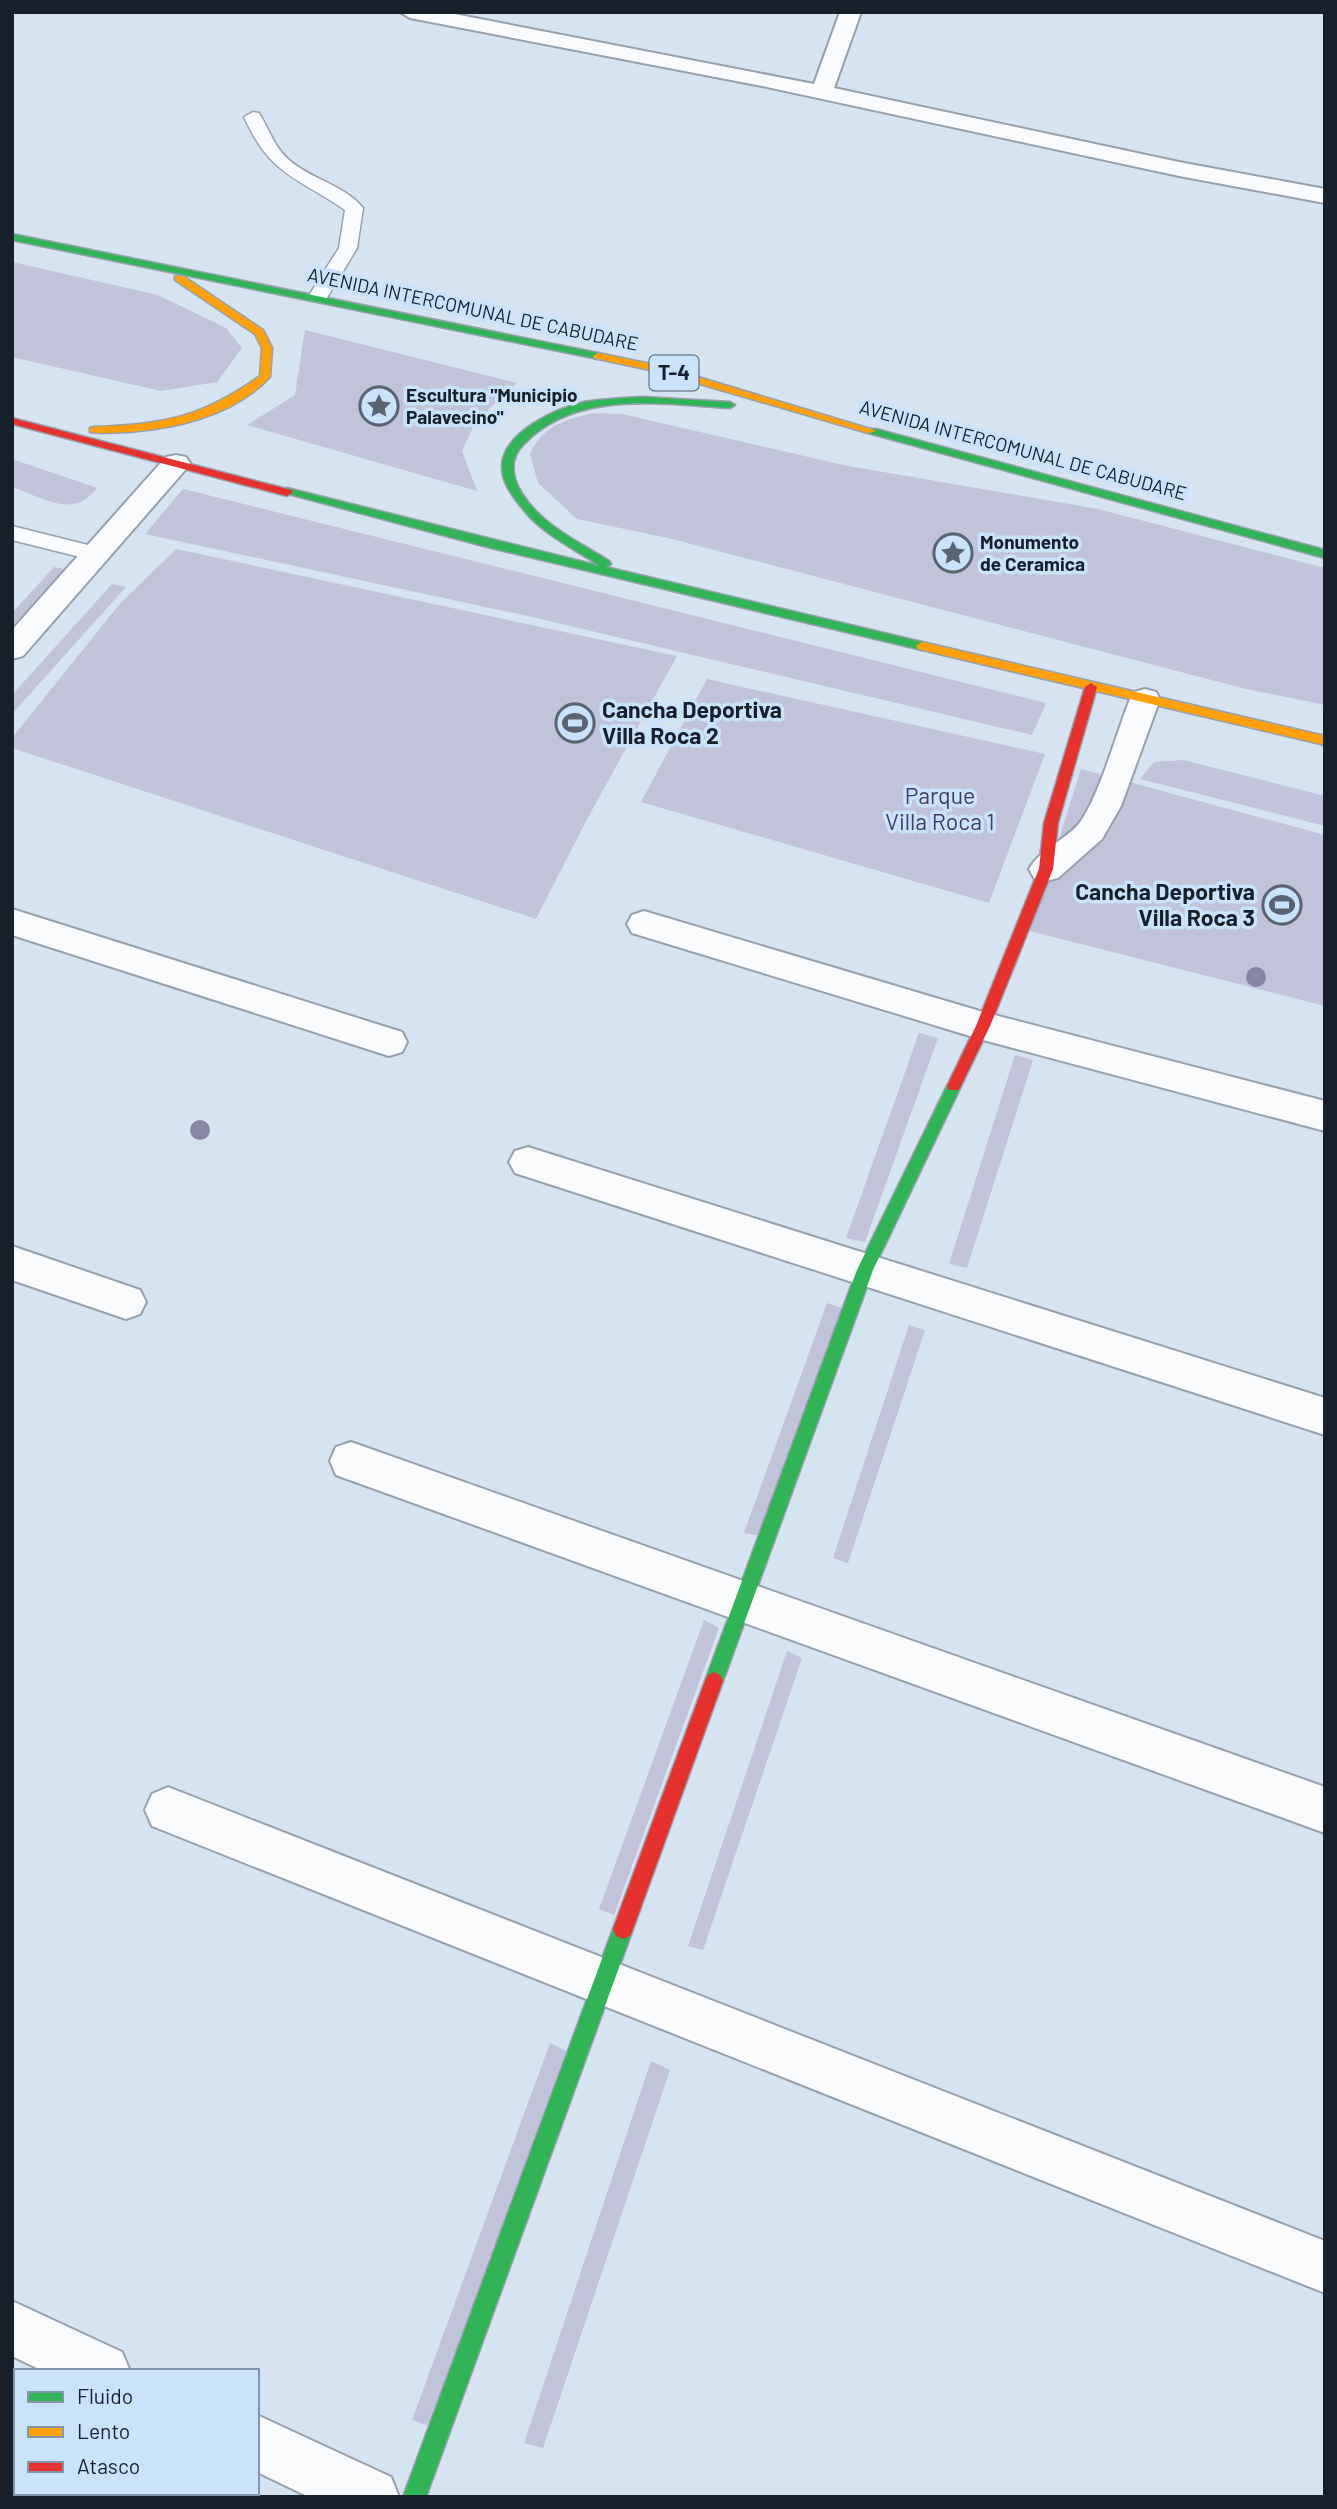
<svg xmlns="http://www.w3.org/2000/svg" width="1337" height="2509" font-family="Barlow,sans-serif">
<style>
.green{fill:#c0c3d9}
.lines{fill:none;stroke-linecap:round;stroke-linejoin:round}
.lane-casing{stroke:#97a1ac;stroke-width:3}
.street-casing{stroke:#97a1ac;stroke-width:4}
.fast-casing{stroke:#97a1ac;stroke-width:3}
.slow-casing{stroke:#97a1ac;stroke-width:3}
.jam-casing{stroke:#97a1ac;stroke-width:3}
.lane{fill:#f9fbfd;fill-rule:evenodd}
.street{fill:#f9fbfd;fill-rule:evenodd}
.fast{fill:#30b455;fill-rule:evenodd}
.slow{fill:#ff9f0a;fill-rule:evenodd}
.jam{fill:#e5322d;fill-rule:evenodd}
.tree{fill:#8586a3}
.labels{text-anchor:middle;stroke-width:7;stroke-linejoin:round;paint-order:stroke}
.far-street-label{font-size:19px;fill:#17202a;stroke:#cae3fd}
.far-poi-label{font-size:19px;font-weight:bold;fill:#17202a;stroke:#cae3fd;text-anchor:start}
.shield{fill:#cae3fd;stroke:#4d5a69;stroke-width:2}
.shield-label{font-size:21px;font-weight:bold;fill:#17202a}
.poi-label{font-size:23px;font-weight:bold;fill:#17202a;stroke:#cae3fd;text-anchor:start}
.park-label{font-size:23px;fill:#433964;stroke:#cae3fd}
</style>
<rect width="100%" height="100%" fill="#d6e3f1"/>
<path class="green" d="M12,262L158,295L226,328L242,348L217,382L161,391L12,357Z
M305,330L517,383L476,421L462,451L477,491L247,425L295,395Z
M594,413L622,414L843,465L1098,509L1325,568V705L1246,689L668,538L577,519L538,483L530,454C544,425 564,420 594,413Z
M12,459L97,488C73,520 42,497 12,487Z
M183,489L1046,703L1032,735L528,616L145,534Z
M176,549L677,656L585,823L536,919L12,748V738L118,606Z
M54,567L68,570L12,631V613Z
M112,584L126,587L12,714V695Z
M707,679L1045,754L989,903L641,802Z
M1183,760L1325,796V826L1140,779L1154,762Z
M1081,769L1325,835V1006L1030,931Z
M919,1033L938,1038L865,1242L846,1238Z
M1015,1055L1033,1060L967,1268L949,1264Z
M827,1303L842,1308L759,1536L744,1533Z
M909,1325L925,1330L848,1563L833,1558Z
M704,1620L719,1628L614,1915L599,1909Z
M787,1651L802,1658L703,1950L688,1946Z
M550,2043L566,2051L429,2426L412,2420Z
M651,2061L670,2070L543,2448L524,2443Z"/>
<g class="lines">
<g class="lane-casing">
<path id="lane" d="M253,112L259,113C269,129 274,147 289,160C310,179 345,185 363,208L357,248L325,301H311L308,297L339,248L345,210C296,176 271,176 244,117Z
M12,526L104,549L107,554L104,559L96,561L12,540Z"/>
</g>
<g class="street-casing">
<path id="street" d="M400,12H444L814,84L840,12H861L834,88L1179,162L1325,189V203L1179,176L762,86L410,18Z
M176,455L186,457L190,463L186,469L23,656L12,659V630L166,457Z
M1145,689L1156,692L1160,699L1121,806L1102,839L1058,878L1046,881L1034,878L1029,869C1041,848 1067,840 1081,821C1101,791 1116,734 1130,699L1134,692Z
M12,909L402,1032L407,1042L402,1052L389,1056L12,935Z
M644,911L983,1012L1325,1101V1131L983,1040L632,933L627,924L632,915Z
M528,1147L1325,1398V1435L515,1173L509,1162L515,1151Z
M12,1246L140,1290L146,1302L140,1314L126,1319L12,1280Z
M351,1442L1325,1787V1833L336,1475L330,1461L336,1447Z
M168,1787L1325,2241V2293L152,1826L145,1810L152,1794Z
M12,2301L122,2352L130,2371H43L12,2356Z
M257,2415L391,2477L399,2497H309L257,2472Z"/>
</g>
<g class="fast-casing">
<path id="fast" d="M12,234L598,353L603,356L598,359L12,240Z
M643,397L730,402L735,405L730,408C661,404 575,389 523,445C503,466 518,492 535,510C556,532 584,545 609,561L611,564L606,567L922,642L928,646L926,649L922,650L491,548L281,492L287,488L600,566C573,548 542,534 522,508C512,496 501,481 502,465C504,432 557,408 584,402C604,399 623,398 643,397Z
M868,429H876L1325,550V558L868,433Z
M954,1080L961,1086L873,1270L723,1681L720,1687L714,1690L708,1687L705,1681L857,1270L947,1086Z
M623,1919L630,1922L633,1929L426,2497H403L613,1929L616,1922Z"/>
</g>
<g class="slow-casing">
<path id="slow" d="M175,276H183L263,330L272,348L270,377C234,415 179,428 129,432C116,432 102,434 90,432V428L94,427C165,424 201,418 260,376L262,348L255,334L175,280Z
M598,353L665,367L877,431L868,433L659,372L594,358L593,356Z
M922,642L1325,736V745L918,649L916,646Z"/>
</g>
<g class="jam-casing">
<path id="jam" d="M12,418L291,490L293,492L287,496L12,424Z
M1091,683L1097,687L1058,823L1053,869L990,1026L959,1090H949L947,1086L976,1026L1039,869L1044,823L1085,687Z
M714,1672L720,1675L723,1681L633,1929L630,1936L623,1939L616,1936L613,1929L705,1681L708,1675Z"/>
</g>
<use href="#lane" class="lane"/>
<use href="#street" class="street"/>
<use href="#fast" class="fast"/>
<use href="#slow" class="slow"/>
<use href="#jam" class="jam"/>
</g>
<g class="tree">
<circle cx="1256" cy="977" r="10"/>
<circle cx="200" cy="1130" r="10"/>
</g>
<defs>
<g id="sight-ring" transform="scale(2.0125)"><circle r="9.5" fill="#cae3fd" stroke="#5a6470" stroke-width="1.5"/><path d="M0-6L1.8-2.2L6-1.7L2.9 1.2L3.7 5.4L0 3.3L-3.7 5.4L-2.9 1.2L-6-1.7L-1.8-2.2Z" fill="#5a6470"/></g>
<g id="stadium-ring" transform="scale(2.0125)"><circle r="9.5" fill="#cae3fd" stroke="#5a6470" stroke-width="1.5"/><path d="M0-5a6.5 5 0 1 0 0 10a6.5 5 0 1 0 0-10ZM-3.5-1.8h7v3.6h-7Z" fill="#5a6470"/></g>
</defs>
<g fill-rule="evenodd">
<use href="#sight-ring" x="379" y="406"/>
<use href="#sight-ring" x="953" y="553"/>
<use href="#stadium-ring" x="575" y="723"/>
<use href="#stadium-ring" x="1282" y="905"/>
</g>
<g class="labels">
<g class="far-street-label">
<text transform="translate(473 309) rotate(12)" y="7">AVENIDA INTERCOMUNAL DE CABUDARE</text>
<text transform="translate(1023 450) rotate(15)" y="7">AVENIDA INTERCOMUNAL DE CABUDARE</text>
</g>
<g class="far-poi-label">
<text x="406" y="402">Escultura "Municipio<tspan x="406" dy="22">Palavecino"</tspan></text>
<text x="980" y="549">Monumento<tspan x="980" dy="22">de Ceramica</tspan></text>
</g>
<rect class="shield" x="649.5" y="355.5" width="49" height="35" rx="5"/>
<g class="shield-label">
<text x="674" y="380">T-4</text>
</g>
<g class="poi-label">
<text x="602" y="718">Cancha Deportiva<tspan x="602" dy="26">Villa Roca 2</tspan></text>
<text x="1255" y="900" text-anchor="end">Cancha Deportiva<tspan x="1255" dy="26">Villa Roca 3</tspan></text>
</g>
<g class="park-label">
<text x="940" y="804">Parque<tspan x="940" dy="26">Villa Roca 1</tspan></text>
</g>
</g>
<rect width="1337" height="2509" fill="none" stroke="#17202a" stroke-width="28"/>
<rect x="14" y="2369" width="245" height="126" fill="#cae3fd" stroke="#8295a9" stroke-width="2"/>
<rect x="28" y="2392" width="35" height="10" fill="#30b455" stroke="#8295a9" stroke-width="2"/>
<text x="77" y="2404" font-size="21" fill="#17202a">Fluido</text>
<rect x="28" y="2427" width="35" height="10" fill="#ff9f0a" stroke="#8295a9" stroke-width="2"/>
<text x="77" y="2439" font-size="21" fill="#17202a">Lento</text>
<rect x="28" y="2462" width="35" height="10" fill="#e5322d" stroke="#8295a9" stroke-width="2"/>
<text x="77" y="2474" font-size="21" fill="#17202a">Atasco</text>
</svg>
